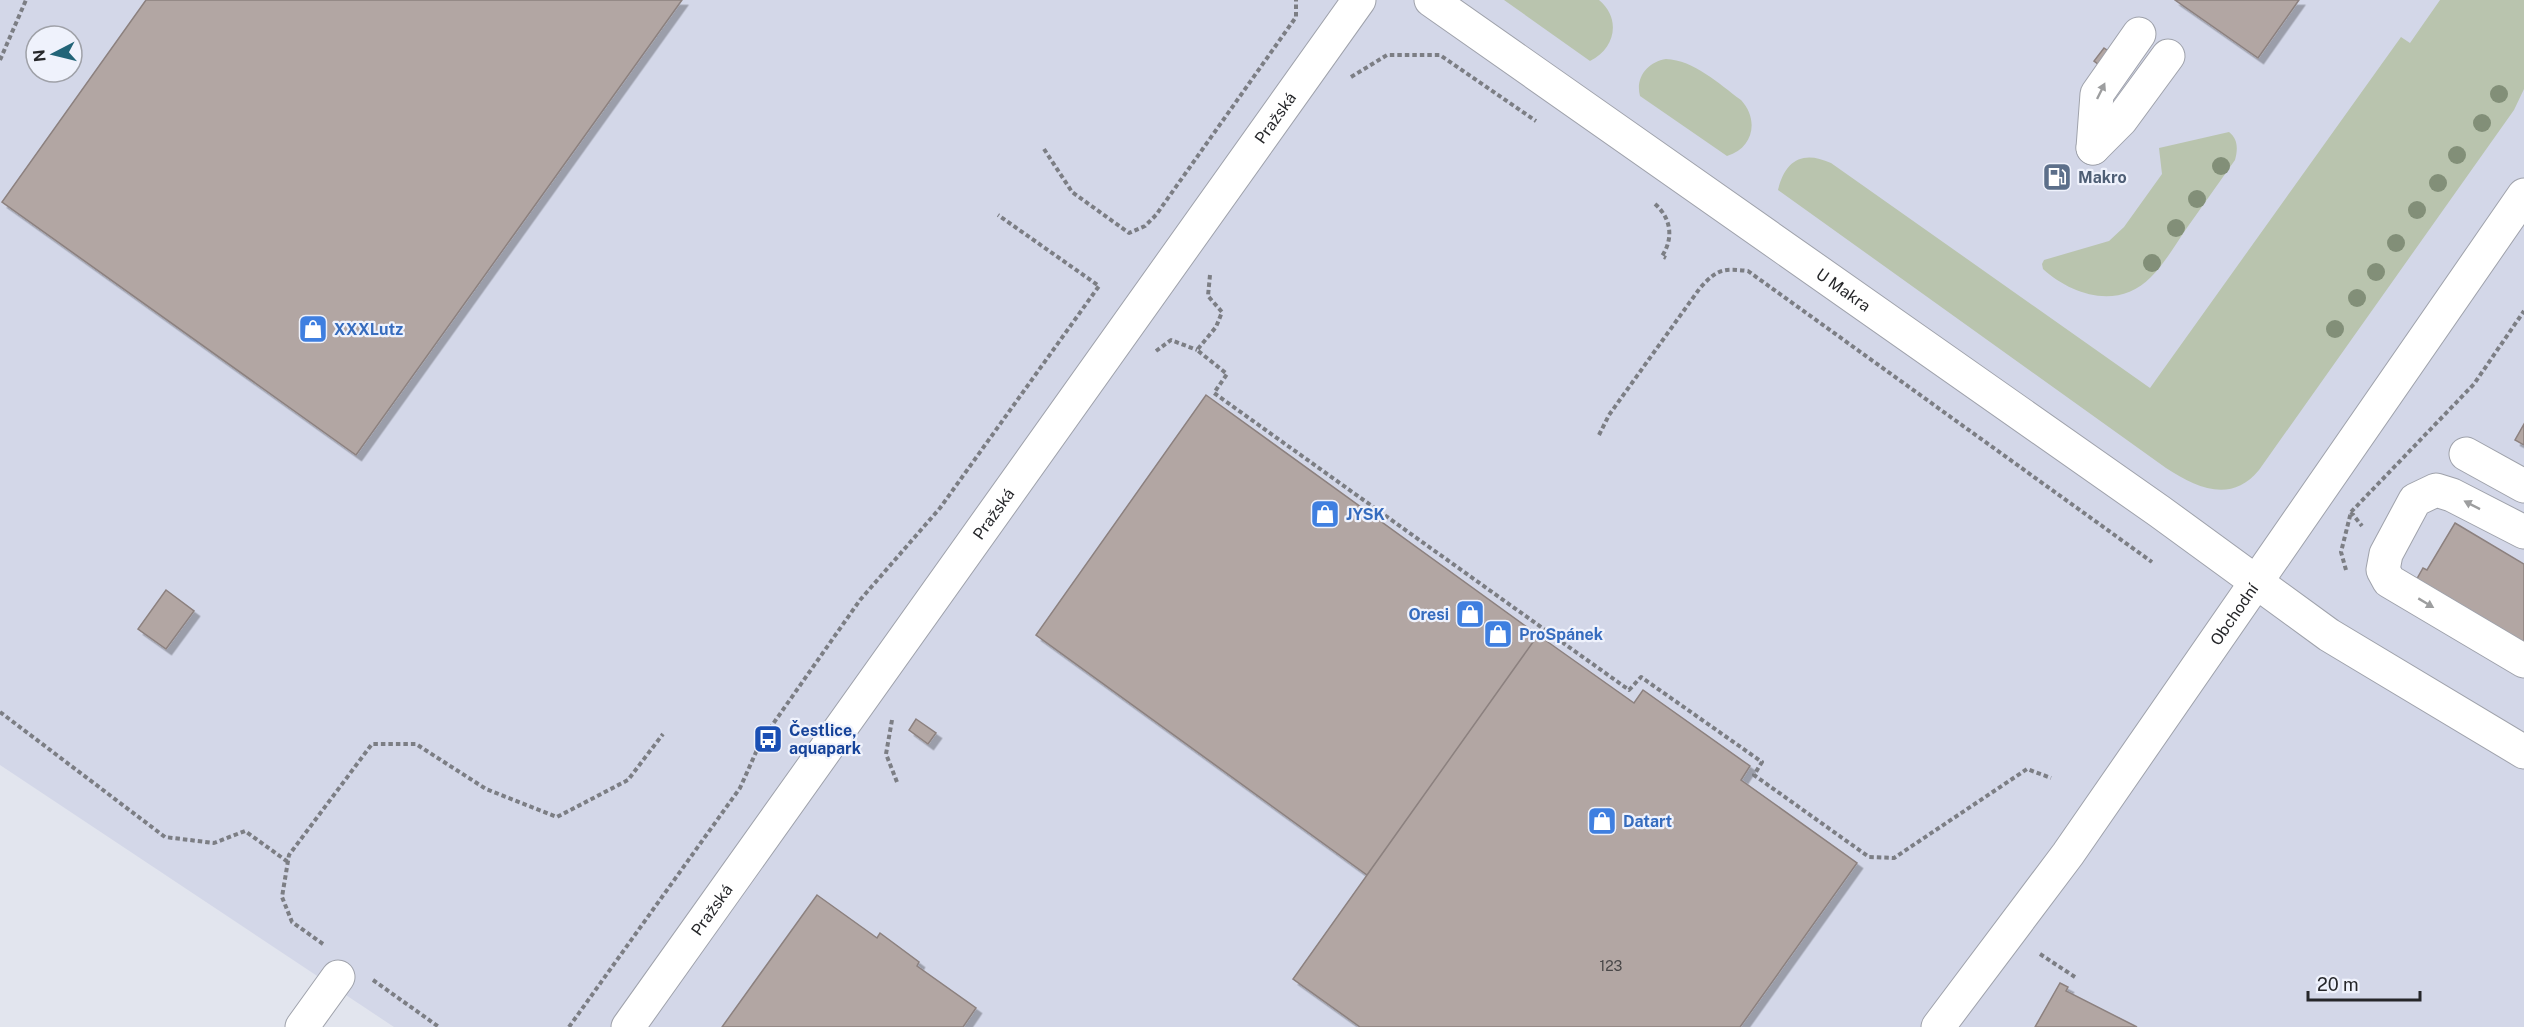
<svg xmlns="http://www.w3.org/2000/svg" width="2524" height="1027" font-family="'Public Sans',sans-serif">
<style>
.built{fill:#d3d7e8;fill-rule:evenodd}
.green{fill:#b9c4ae}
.building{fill:#b2a6a3;stroke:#8c817f;stroke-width:1.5;filter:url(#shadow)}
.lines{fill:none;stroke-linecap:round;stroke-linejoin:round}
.minor-casing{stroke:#9fa2ab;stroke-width:35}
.path{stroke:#7c7e84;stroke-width:4;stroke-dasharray:4.5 3;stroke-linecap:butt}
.minor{stroke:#fff;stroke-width:33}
.tree{fill:#828f78}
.oneway{fill:#9d9e9f}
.labels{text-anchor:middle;stroke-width:4.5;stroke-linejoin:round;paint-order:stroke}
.number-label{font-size:14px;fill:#494748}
.street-label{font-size:16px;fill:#26272a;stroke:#eff2fc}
.service-label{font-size:16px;font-weight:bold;fill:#4e5e75;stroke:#eff2fc;text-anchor:start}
.shop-label{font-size:16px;font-weight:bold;fill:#366cbe;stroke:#eff2fc;text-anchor:start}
.transit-label{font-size:16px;font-weight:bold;fill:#164399;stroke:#eff2fc;text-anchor:start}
</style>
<defs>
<filter id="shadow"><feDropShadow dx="5.5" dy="5.5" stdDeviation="0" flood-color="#0004"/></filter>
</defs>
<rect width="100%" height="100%" fill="#e2e5ee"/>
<path class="built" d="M0,0H2524V1027H394L0,765ZM36,36H72V72H36Z"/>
<path class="green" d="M1504,0H1599C1621,18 1616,48 1590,61Z
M2440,0H2524V89L2514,110L2259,470C2231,504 2197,488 2166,468L1778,190C1785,160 1803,150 1831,163L2150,388L2401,37L2410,43Z
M1666,59C1694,60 1719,84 1741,100C1759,119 1754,148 1727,156L1640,96C1635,77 1648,62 1666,59Z
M2229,132C2238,139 2238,149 2235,160C2218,184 2201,208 2184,232C2174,247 2164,264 2151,277C2119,310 2073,296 2043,269L2042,264L2044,260L2109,241L2124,227L2162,174L2159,148Z"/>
<path class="building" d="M146,0H682L356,455L2,202Z
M2175,0H2299L2258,58Z
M2104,48L2113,54L2103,68L2094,61Z
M1206,395L1538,635L1367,875L1036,635Z
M2524,424V445L2515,440Z
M2455,523L2524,564V648L2414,584L2423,568L2427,570Z
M166,590L194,611L166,649L138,629Z
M1538,635L1634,703L1643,690L1750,766L1741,780L1857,863L1740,1027H1360L1293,979Z
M916,719L936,733L928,744L909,730Z
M817,895L877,938L880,933L919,962L917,966L976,1008L963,1027H722Z
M2060,983L2068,987L2066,991L2137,1027H2035Z"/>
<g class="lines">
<g class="minor-casing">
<g id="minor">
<path id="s1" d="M1431,0L2159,511L2329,635L2524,752"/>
<path d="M2093,148L2097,94L2139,34"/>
<path d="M2093,148L2121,120L2168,56"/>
<path d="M2466,454L2524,486"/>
<path d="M2524,532L2452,495L2436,490L2415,500L2386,554L2383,570L2389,581L2524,661"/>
<path d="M302,1027L338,977"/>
<path id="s2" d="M628,1027L1359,0"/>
<path id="s3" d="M1938,1027L2068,854L2524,195"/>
</g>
</g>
<path class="path" d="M0,60L26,0
M1351,77L1387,55H1440L1536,121
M1044,149L1072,192L1129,233L1145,226L1156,215L1296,17V0
M1655,204C1671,218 1674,238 1662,256L1666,258
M1210,275L1208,296L1222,312L1216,327L1197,350L1227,374L1214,393L1629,690L1641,677L1762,762L1754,775L1869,857L1894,858L2027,769L2051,778
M1156,351L1171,340L1197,350
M1599,435L1609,415L1700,288C1717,269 1723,268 1748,271L2152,562
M2351,512L2362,526
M2346,570L2341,552L2351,512L2474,384L2524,311
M0,712L165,837L214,843L245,831L288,862
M892,720L886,754L897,782
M323,944L292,922L282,897L289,855L372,744H416L486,789L557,817L628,780L663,734
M2040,954L2075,977
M373,980L439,1027
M569,1027L740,788L761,741L860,600L940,508L1099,286L998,215"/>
<use href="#minor" class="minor"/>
</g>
<g class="tree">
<circle cx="2499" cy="94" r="9"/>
<circle cx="2482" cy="123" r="9"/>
<circle cx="2457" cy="155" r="9"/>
<circle cx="2221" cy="166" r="9"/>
<circle cx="2438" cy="183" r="9"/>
<circle cx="2197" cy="199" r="9"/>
<circle cx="2417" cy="210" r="9"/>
<circle cx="2176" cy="228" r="9"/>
<circle cx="2396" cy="243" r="9"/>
<circle cx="2152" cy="263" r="9"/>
<circle cx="2376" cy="272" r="9"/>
<circle cx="2357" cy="298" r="9"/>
<circle cx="2335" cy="329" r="9"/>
</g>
<defs><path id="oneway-solid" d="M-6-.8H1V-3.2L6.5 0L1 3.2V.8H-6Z" transform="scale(1.5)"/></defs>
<g class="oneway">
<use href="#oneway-solid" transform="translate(2101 91) rotate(-64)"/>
<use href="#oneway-solid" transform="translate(2472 505) rotate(-153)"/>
<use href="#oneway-solid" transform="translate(2426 603) rotate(31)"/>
</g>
<defs>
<g id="fuel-square" transform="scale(1.5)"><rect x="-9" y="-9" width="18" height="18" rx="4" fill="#5c6f8a" stroke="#eff2fc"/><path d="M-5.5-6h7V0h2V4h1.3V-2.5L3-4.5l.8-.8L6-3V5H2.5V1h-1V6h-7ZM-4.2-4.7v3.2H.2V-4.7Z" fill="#fff"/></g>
<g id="shop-square" transform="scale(1.5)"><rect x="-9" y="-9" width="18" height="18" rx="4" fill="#3f7fe0" stroke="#eff2fc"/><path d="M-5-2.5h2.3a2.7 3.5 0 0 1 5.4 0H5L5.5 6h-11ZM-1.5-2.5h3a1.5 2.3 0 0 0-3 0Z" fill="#fff"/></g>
<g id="bus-square" transform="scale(1.5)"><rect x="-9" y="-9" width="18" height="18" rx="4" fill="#1a4fb4" stroke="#eff2fc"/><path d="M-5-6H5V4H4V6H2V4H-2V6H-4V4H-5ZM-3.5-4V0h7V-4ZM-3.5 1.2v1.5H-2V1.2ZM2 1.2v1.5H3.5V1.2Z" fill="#fff"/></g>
</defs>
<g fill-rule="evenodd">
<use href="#fuel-square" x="2057" y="177"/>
<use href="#shop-square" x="313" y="329"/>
<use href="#shop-square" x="1325" y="514"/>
<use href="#shop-square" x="1470" y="614"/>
<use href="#shop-square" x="1498" y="634"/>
<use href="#bus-square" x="768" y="739"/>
<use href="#shop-square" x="1602" y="821"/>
</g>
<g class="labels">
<g class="number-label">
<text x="1611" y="971">123</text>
</g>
<g class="street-label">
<text dy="6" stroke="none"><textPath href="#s2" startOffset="1116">Pražská</textPath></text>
<text dy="6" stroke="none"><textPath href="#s1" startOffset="504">U Makra</textPath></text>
<text dy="6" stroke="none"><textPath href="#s2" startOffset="630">Pražská</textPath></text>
<text dy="6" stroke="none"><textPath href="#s3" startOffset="508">Obchodní</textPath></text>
<text dy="6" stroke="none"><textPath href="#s2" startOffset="144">Pražská</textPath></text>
</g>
<g class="service-label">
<text x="2078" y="183">Makro</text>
</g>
<g class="shop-label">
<text x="334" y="335">XXXLutz</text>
<text x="1346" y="520">JYSK</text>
<text x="1449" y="620" text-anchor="end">Oresi</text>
<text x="1519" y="640">ProSpánek</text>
<text x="1623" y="827">Datart</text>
</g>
<g class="transit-label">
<text x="789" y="736">Čestlice,<tspan x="789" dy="18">aquapark</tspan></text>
</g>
</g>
<g transform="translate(54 54) rotate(263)"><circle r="28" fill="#eff2fc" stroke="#9fa1a8" stroke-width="1.5"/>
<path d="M0-4.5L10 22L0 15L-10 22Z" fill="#226478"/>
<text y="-9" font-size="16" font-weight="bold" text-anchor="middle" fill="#26272a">N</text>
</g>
<path d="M2308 991v9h112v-9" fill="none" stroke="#26272a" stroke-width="3"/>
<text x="2317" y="991" font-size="18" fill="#26272a" stroke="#eff2fc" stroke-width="4.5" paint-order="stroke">20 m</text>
</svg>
